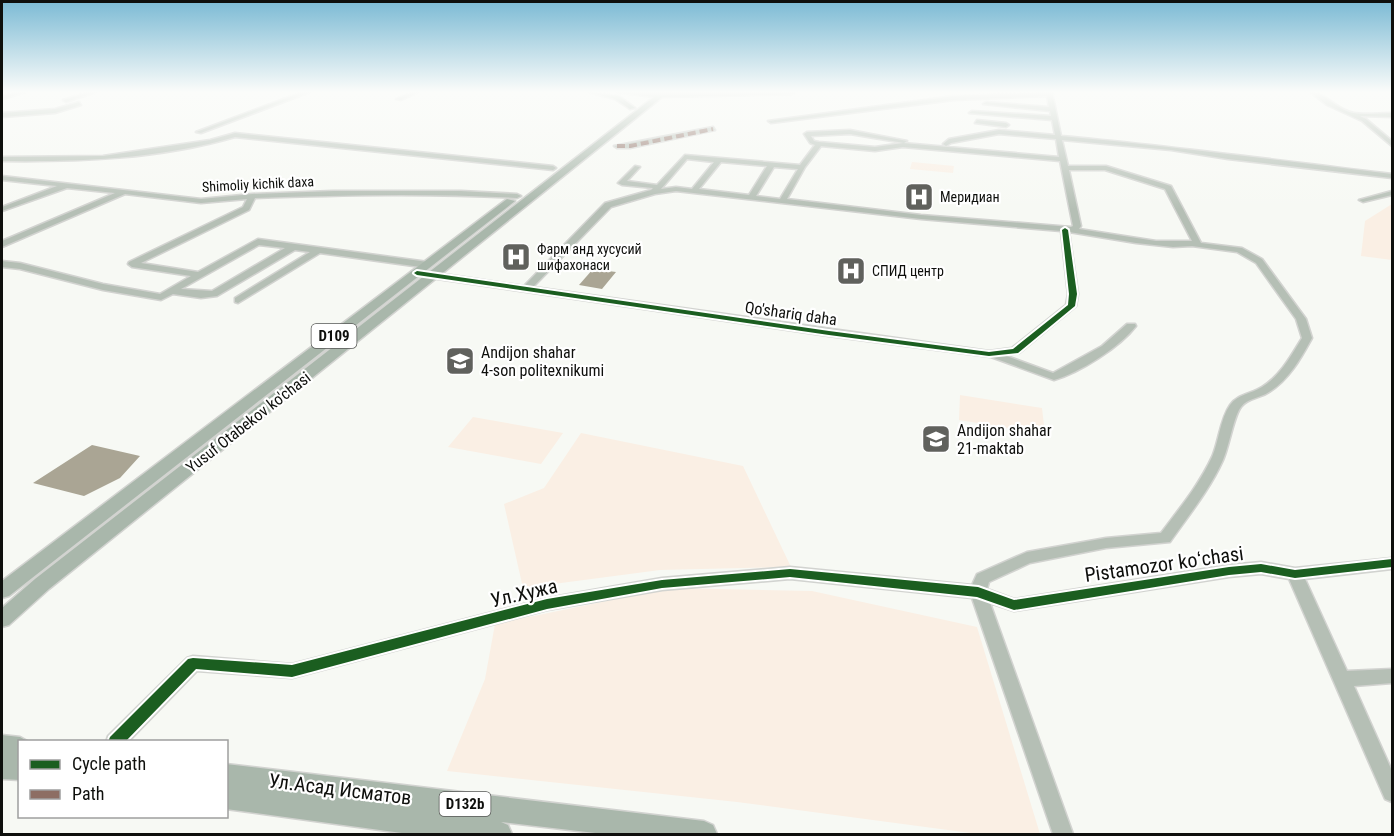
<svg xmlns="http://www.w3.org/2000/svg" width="1394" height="836" font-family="'Roboto Condensed',sans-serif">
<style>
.green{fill:#faefe4}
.building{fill:#aaa594}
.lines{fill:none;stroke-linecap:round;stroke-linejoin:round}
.minor-casing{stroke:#d2d3d0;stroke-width:3}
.major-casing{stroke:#d2d3d0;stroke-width:3}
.minor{fill:#b5bfb5;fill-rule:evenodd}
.major{fill:#a9b7ab;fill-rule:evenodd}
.quiet{stroke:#8d6e63;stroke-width:4;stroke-dasharray:8 4;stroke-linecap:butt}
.cycleway-casing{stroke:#fff;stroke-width:4}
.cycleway{fill:#1b5e20;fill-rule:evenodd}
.labels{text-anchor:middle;stroke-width:4.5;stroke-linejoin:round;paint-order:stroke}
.far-street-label{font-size:14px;fill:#0e0f0c;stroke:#fff}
.far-poi-label{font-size:14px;fill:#0e0f0c;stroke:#fff;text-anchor:start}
.shield{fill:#fff;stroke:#565755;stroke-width:1.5}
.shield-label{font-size:15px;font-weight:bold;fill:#0e0f0c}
.street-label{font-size:16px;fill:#0e0f0c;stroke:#fff}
.poi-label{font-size:16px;fill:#0e0f0c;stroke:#fff;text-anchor:start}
.near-street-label{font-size:20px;fill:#0e0f0c;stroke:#fff}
</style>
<rect width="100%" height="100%" fill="#f7f9f4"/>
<path class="green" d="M912,162L954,166L953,173L910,169Z
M1392,204V260L1361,256L1365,221Z
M960,395L1042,408L1045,434L959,420Z
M473,417L563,433L541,464L448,447Z
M581,433L743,466L791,567L660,570L523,588L504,504L544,488Z
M670,588L812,591L977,627L1040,834H978L737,802L447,771L485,679L495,624Z"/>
<path class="building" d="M593,269L616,272L602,289L579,285Z
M92,445L140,456L120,478L84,496L33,483Z"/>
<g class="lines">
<g class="minor-casing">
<path id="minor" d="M17,92H26L2,99V96Z
M88,92H96L66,102L63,100Z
M302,92H310L201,133L196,132Z
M412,92H419L401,100L396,99Z
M1052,92L1061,136C1172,146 1282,161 1392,174V178L1228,159L1171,150L1062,140L1068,166H1106L1171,186L1201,243L1242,248L1262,259L1306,319L1312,338C1301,358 1289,380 1269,392C1261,398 1247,398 1241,407C1234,415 1229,447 1223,460C1210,489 1189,515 1170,542L1106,548L1030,563L989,582L987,589L1014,599L1229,565L1261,562L1295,568L1392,558V569L1305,579L1347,671L1392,669V683L1354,686L1392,771V802L1385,799L1289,579L1261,574L1229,577L1014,611L990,603L1073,834H1053L972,598L790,579L662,590L547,610L292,678L197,671L128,742H106L108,736L187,658L193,656L292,664L547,598L662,578L790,567L972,585L977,574L1027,552L1106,538L1161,533C1179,509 1199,485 1212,457C1219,441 1220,419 1230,405C1238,394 1251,394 1262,387C1280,376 1291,356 1302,338L1296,319L1256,263L1237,252L1192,246L1173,247L1136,243L1069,232L1078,294L1076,306L1019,353L1004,355L1053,373L1102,346L1127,324H1135L1136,326C1120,347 1079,373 1054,380L991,357L829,336L417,276L413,273L417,270L524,286L605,203L651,190L653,188L622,185L618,183L635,166L640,167L627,181L657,185L685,155L800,165L815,145L810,143L804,134L807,132L850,130L907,141L904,143L850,134L811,136L814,141L819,142L875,147L903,143L1059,157L1056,139L999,134L951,143L946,146L943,144L949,139L999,130L1055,135L1052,120L969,113L972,111L1051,116L1050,111L983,104L986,102L1049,107L1047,96L954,100L771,123L768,121L954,96ZM821,146L875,151L903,147L1060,161L1073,226L1071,227L921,215L787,199L805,167ZM687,159L714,162L692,189L676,187L661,189ZM721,162L767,166L749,195L699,189ZM774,167L798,169L780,199L756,196ZM1069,170H1105L1165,189L1192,241H1156L1079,229L1081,226ZM676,191L921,219L1061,231L1068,294L1066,305L1012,348L989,351L533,287L611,207L655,194Z
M1310,92C1325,92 1338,111 1354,113C1365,115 1380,113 1392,113V117L1360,116L1366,119L1392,141V146L1362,121L1327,105Z
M79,102L81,105L55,113L2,117V113L55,109Z
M977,120L1006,123L1009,125L1006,127L975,123Z
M713,127L715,130L630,148H617L614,146Z
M235,133L553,166L556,168L553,170L235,137C160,159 79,162 2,161V157L103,156L210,140Z
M2,176L201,199L252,194L333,191H461L517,194L521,196L517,198C430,193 342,195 255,198L249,210L141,263L198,272L258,239L428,262L432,265L428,268L320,253L238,303L235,302V298L310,252L295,250L217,296L201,298L173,294L161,300L103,290L20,269L2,267V261L20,263L103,284L160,294L191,276L132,267L128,264L129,262L243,207L247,199L201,203L125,194L2,247V241L115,193L67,188L2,211V207L57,186L2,180ZM259,245L285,248L212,291L181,289Z
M1392,191V195L1363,202L1359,200Z"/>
</g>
<g class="major-casing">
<path id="major" d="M588,92L619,96L635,108L630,109L615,99Z
M615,92H795L792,94L662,97L49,589L9,625L2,627V608L35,579L654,97Z
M507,199L515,201L9,596L2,598V581Z
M2,735L20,737L29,742H20V780L2,779Z
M226,764L704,821L713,825L717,834H604L501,822L508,825L512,834H409L226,809Z"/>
</g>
<use href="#minor" class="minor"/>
<use href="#major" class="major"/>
<path class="quiet" d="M617,146H630L713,129"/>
<g class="cycleway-casing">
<path id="cycleway" d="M1065,228L1068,230L1077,294L1075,306L1018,353L989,356L829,335L417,275L414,273L417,271L829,331L989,352L1013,349L1068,305L1069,294L1062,230Z
M1392,559V567L1295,578L1261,572L1229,575L1014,610L977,597L790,577L662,588L547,609L292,677L196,669L125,742H108L110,737L188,659L193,658L292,665L547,599L662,580L790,569L978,587L1014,600L1229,567L1261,564L1295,570Z"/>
</g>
<use href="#cycleway" class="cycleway"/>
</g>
<linearGradient id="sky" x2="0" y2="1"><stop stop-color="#7bbad4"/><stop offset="0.44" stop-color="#fbfcfa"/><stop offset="1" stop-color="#fbfcfa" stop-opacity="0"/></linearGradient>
<rect width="1394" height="209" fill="url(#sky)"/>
<defs>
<g id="hospital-square" transform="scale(1.5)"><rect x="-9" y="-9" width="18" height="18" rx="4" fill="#60615d" stroke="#fff"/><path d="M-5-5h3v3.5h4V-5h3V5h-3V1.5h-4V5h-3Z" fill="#fff"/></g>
<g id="university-square" transform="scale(1.5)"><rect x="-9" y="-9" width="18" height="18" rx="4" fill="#60615d" stroke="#fff"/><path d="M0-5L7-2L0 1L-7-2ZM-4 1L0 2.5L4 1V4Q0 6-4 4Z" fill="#fff"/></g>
<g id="school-square" transform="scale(1.5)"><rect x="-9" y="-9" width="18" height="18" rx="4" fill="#60615d" stroke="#fff"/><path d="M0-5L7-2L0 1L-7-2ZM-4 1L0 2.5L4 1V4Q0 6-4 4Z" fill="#fff"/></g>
</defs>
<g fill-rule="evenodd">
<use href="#hospital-square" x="919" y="197"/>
<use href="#hospital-square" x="516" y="257"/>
<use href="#hospital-square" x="851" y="271"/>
<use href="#university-square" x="460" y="361"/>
<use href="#school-square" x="936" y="439"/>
</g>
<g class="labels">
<g class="far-street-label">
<text transform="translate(258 184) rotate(-3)" y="5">Shimoliy kichik daxa</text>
</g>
<g class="far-poi-label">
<text x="940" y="202">Меридиан</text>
<text x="537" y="254">Фарм анд хусусий<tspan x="537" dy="16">шифахонаси</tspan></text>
<text x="872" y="276">СПИД центр</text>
</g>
<g class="shield">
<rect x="311.5" y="324" width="45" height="24" rx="4.5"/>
<rect x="439.5" y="792" width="51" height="24" rx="4.5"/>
</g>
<g class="shield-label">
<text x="334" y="341">D109</text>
<text x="465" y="809">D132b</text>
</g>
<g class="street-label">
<text transform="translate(791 313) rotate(8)" y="6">Qo'shariq daha</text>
<text transform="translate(248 422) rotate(-38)" y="6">Yusuf Otabekov ko'chasi</text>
</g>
<g class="poi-label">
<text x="481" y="358">Andijon shahar<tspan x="481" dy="18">4-son politexnikumi</tspan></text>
<text x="957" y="436">Andijon shahar<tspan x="957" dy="18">21-maktab</tspan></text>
</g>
<g class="near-street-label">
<text transform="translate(1164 564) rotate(-8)" y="7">Pistamozor koʻchasi</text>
<text transform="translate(524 593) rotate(-13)" y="7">Ул.Хужа</text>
<text transform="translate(340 789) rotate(7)" y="7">Ул.Асад Исматов</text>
</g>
</g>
<rect width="1394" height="836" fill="none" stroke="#0e0f0c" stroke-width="6"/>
<rect x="18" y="740" width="210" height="78" fill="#ffffff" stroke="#9f9f9e" stroke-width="1.5"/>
<rect x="30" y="760" width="30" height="9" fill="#1b5e20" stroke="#9f9f9e" stroke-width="1.5"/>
<text x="72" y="770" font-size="18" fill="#0e0f0c">Cycle path</text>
<rect x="30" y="790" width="30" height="9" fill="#8d6e63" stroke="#9f9f9e" stroke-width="1.5"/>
<text x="72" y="800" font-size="18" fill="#0e0f0c">Path</text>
</svg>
